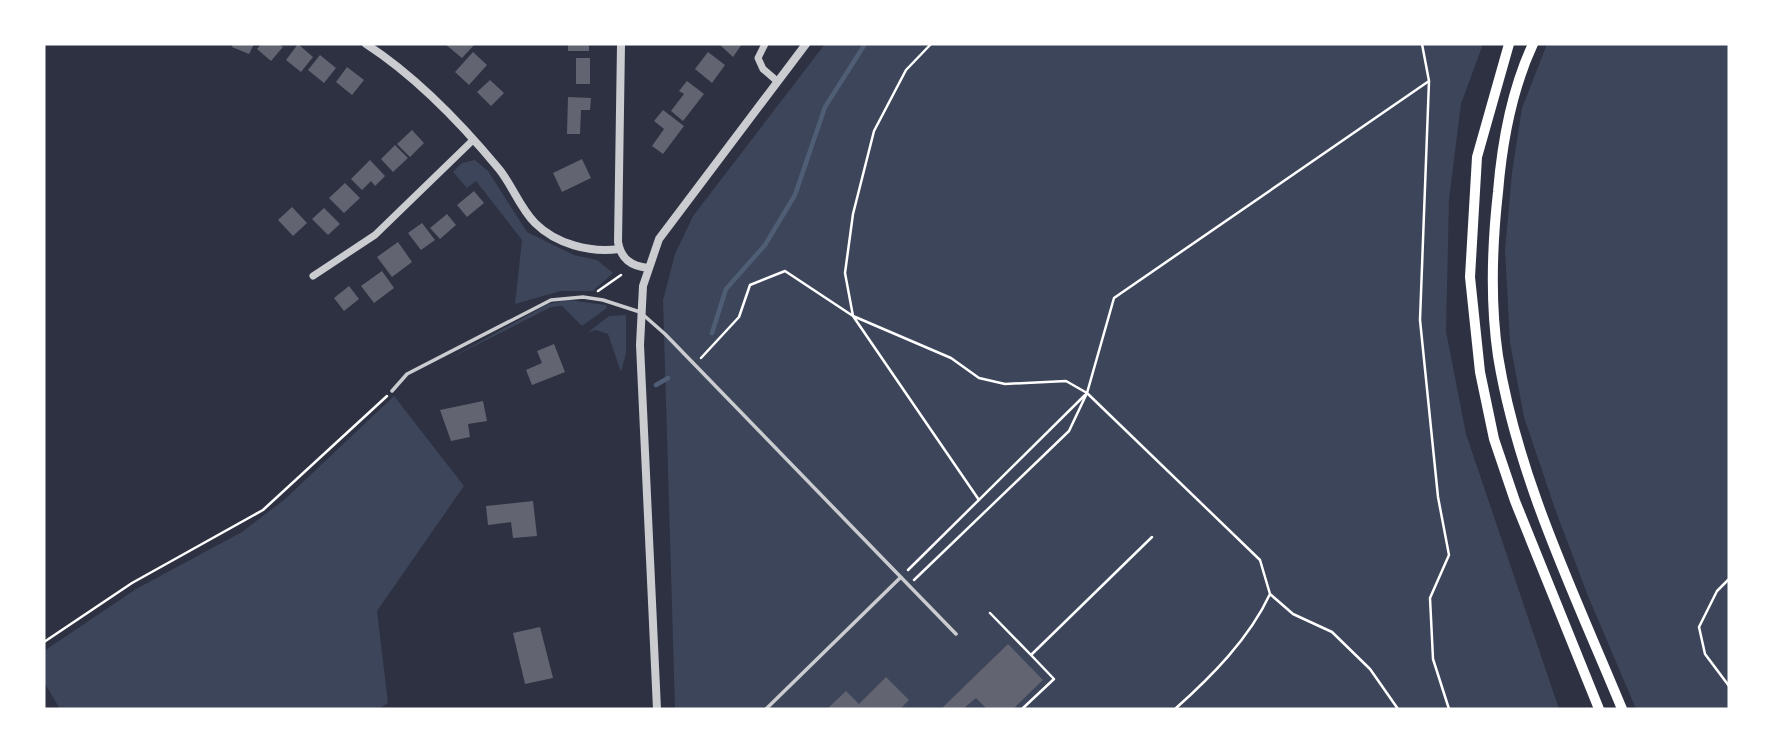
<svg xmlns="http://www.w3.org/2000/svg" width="1773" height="753" font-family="'Varela Round',sans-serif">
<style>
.green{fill:#3c4559}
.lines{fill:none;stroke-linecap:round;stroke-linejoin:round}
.stream{stroke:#4f5d75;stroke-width:4.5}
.building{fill:#626471}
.path{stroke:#fff;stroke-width:2.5}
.service{stroke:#caccd0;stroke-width:3.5}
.minor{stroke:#caccd0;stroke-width:7}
.tertiary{stroke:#caccd0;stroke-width:8}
.primary{stroke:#fff;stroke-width:10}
</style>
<rect width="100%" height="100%" fill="#2d3142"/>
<path class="green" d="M825,44H1483L1461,104L1449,200L1446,331L1466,434L1559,709H675L663,300L675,254L693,216Z
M1547,44H1729V709H1636L1588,596L1555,509L1524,417L1510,343L1505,250L1512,172L1522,108Z
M475,160L488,171L527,232L574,255L597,260L613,273L593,291H561L515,304L522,240L476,181L467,188L453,172L462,163Z
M568,300L606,305L607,308L582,326L562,306L551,307L445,361L548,304Z
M626,315V353L621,372L608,334L596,330L587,333L609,316Z
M394,396L464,486L377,611L388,703L378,709H60L44,682V651L136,589L242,532L285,499Z"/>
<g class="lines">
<path class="stream" d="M712,333L726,289L765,245L795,195L825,107L865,44
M656,385L668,378"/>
</g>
<path class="building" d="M233,44H254L249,54L232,47Z
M261,44H279L283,47L271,61L257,49Z
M298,44L313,57L301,72L286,60Z
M445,44H475L462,58Z
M568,44H589V51H568Z
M719,44H742L733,57Z
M473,52L487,65L469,85L455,72Z
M708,52L725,65L712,83L695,69Z
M320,55L336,68L324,83L308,70Z
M576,58H590V84H576Z
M347,67L364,80L352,95L336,82Z
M490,80L504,93L491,106L477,92Z
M687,81L704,94L683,121L671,111L684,94L679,91Z
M568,97L591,98L590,110H581L580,134H567Z
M663,110L684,126L663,154L652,146L664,129L654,121Z
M412,130L424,143L410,157L397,144Z
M395,145L408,158L393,172L381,159Z
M582,159L591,178L562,192L553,173Z
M370,160L385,176L375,186L371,181L362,190L351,179Z
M345,183L360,198L344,213L329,198Z
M474,191L484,203L467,217L457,205Z
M292,207L307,223L293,236L278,220Z
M324,208L340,224L328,235L312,219Z
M447,214L456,225L440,239L430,228Z
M422,223L435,240L421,250L408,233Z
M398,242L412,262L392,277L377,257Z
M382,271L394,288L374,303L361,286Z
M349,286L359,299L344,311L334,298Z
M554,344L565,372L532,385L526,370L542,363L537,351Z
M483,401L487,421L468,424L470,437L451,441L440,410Z
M533,501L537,536L513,538L511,522L488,525L486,506Z
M540,627L553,678L525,684L513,633Z
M1008,644L1043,680L1013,709H987L976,698L963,709H941Z
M886,677L909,700L900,709H827L846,691L859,704Z"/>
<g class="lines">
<path class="path" d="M931,44L906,70L874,131L853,214L845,273L853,316L979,500
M1429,81L1420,320L1438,497L1449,555L1430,598L1433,659L1449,709
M598,291L621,275
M701,358L739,317L750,285L785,271L853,316L951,358L979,378L1005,384L1066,381L1087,393L1260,560L1270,594L1293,614L1332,632L1370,669L1398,709
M908,570L1085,395
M1729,579L1717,591L1699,627L1705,654L1729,686
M914,580L1069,431L1087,393L1114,298L1429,81L1422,44
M990,613L1031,655
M44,642L132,583L263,510L387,396
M1022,709L1054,679L1031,655L1152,537
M1175,709C1211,677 1249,639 1270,594"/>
<path class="service" d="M392,391L407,374L551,300L583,297L603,300L640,312L665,334L956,634
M766,709L901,577"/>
<path class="minor" d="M765,44L758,58L763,69L777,81
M313,276L375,235L473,140"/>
<path class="tertiary" d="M366,44C417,77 460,122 499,169C512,185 520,208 535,223C556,244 590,253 619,249
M621,44L618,242C621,259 631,266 648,268
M657,709L640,345L643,286L659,239L806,44"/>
<path class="primary" d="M1509,44L1477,157L1470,277L1480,372L1494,439L1515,501L1599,709
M1533,44C1512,89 1502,143 1498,192C1492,246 1490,302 1498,356C1518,479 1575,595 1622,709"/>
</g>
<rect width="1773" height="753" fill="none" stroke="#ffffff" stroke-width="91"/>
</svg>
